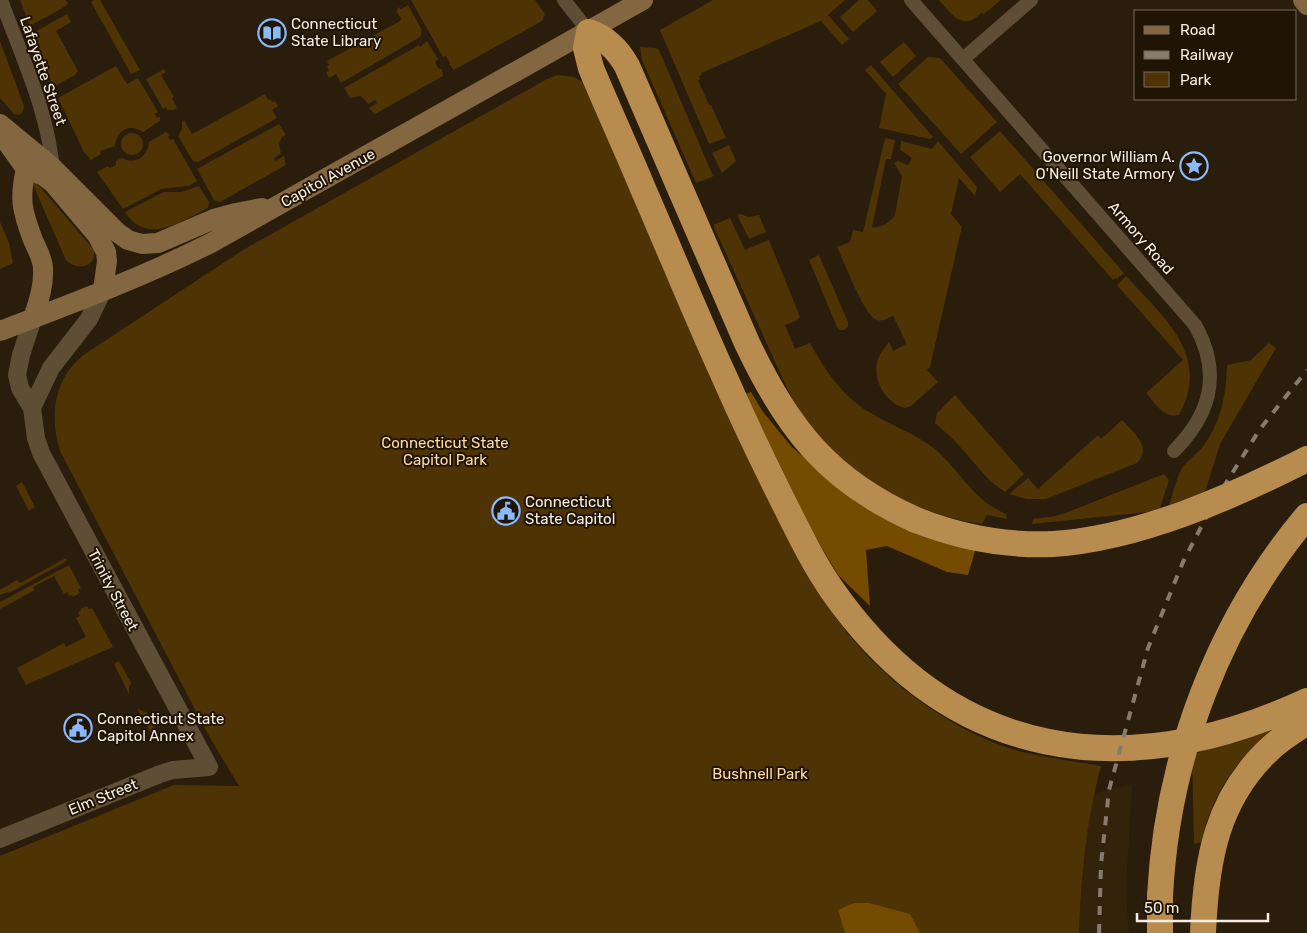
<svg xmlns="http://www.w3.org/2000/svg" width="1307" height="933" font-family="Rubik,sans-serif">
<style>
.built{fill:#34230b}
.green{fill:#4e3305}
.forest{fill:#744b01}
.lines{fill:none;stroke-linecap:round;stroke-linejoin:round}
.minor{stroke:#5f4e36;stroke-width:14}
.tertiary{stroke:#5f4e36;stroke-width:18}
.secondary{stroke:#836741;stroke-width:20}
.motorway{stroke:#b88c4f;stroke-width:26}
.rail{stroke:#867b6d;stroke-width:4;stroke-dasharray:9 9;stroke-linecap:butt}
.motorway-bridge{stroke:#b88c4f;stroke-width:26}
.labels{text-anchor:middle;stroke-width:4;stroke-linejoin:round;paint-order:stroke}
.poi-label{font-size:15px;fill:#f6ede2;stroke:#201404;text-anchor:start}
.street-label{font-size:15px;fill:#f6ede2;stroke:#201404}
.park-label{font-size:15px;fill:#ffdaa9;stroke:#201404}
</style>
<rect width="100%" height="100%" fill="#2a1d0c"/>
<path class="built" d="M1132,784L1126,890L1129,933H1079L1082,870L1092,794Z"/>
<path class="green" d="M20,0H65L68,3L66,6L30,26Z
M94,0H100L140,70L131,74L91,2Z
M411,0H535L545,14L542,21L454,70L449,64L450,63L446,56L443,57Z
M713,0H845L828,15L849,39L842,45L821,21L701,73L702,75L699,76L700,79L698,80L709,105H711L726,138L709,144L660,30Z
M859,0H868L877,11L853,32L840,17Z
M939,0H1001L984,14L981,13C963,32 951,14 939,0Z
M408,5L422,30L420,37L341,83L336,74L329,78L326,72L329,71L327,67L329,65L327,61L400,21L401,18L396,11L398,10L397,7L401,9Z
M67,14L71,22L56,31L78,71L75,75L53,87L33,33Z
M0,41L24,106L23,111L20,115L14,114L0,98Z
M427,41L438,59L435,62L439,69H442L443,76L375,114L369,108L377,103L375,100L368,104L361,96L350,98L344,88L419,45L420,47Z
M904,42L916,56L893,77L880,62Z
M640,47L656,48L659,50L713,176L712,177L696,183L642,60Z
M928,57L940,58L997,122L961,154L898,84Z
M871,65L933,137L930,139L879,128L886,94L865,70Z
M116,66L127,84L138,78L158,112L155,114L157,118L160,117V121L143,132C130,123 116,130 115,146L100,151L101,154L91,160L84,152L58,98Z
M164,69L166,72L161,75L174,97L172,98L177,108L173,110H167L166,107L163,109L146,79Z
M558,75L574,77L585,83L804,568C819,591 833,616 851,637C889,685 959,735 1019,751C1045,758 1074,761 1101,766C1086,821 1081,877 1079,933H0V856L174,785L239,786L209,736L60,451C49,416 54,377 85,354L243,250L547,79Z
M265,94L268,100L270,99L273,102L275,101L278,106L272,110L277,118L198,162L193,161L178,136L182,129V122L184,120L192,134Z
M279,124L286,135L282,137L279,144L281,154L274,158L275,161L284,156L286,165L220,202L214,200L197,169Z
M1000,131L1124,273L1117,279L1116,278L1113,280L1020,174L1000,192L970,157Z
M166,132L170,135L168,136L170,140L173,139L197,181L189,186L161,189L123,209L97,172L108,166L110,168L116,165V161L122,158C135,165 148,157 149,142Z
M121 144a11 11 0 1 1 22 0a11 11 0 1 1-22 0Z
M885,138L895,140L891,159H886L872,227C880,229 891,222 895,215L902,176L894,163L898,161L908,165L912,158L900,150L901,141L932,149L938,141L977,187L975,196L959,178L951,214L961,226H962L930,367L927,370L938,382L911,406L905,408C887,404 873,382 877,363C878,355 884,349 889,342L893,351L906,344V342L893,316C887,318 882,323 875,319C863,312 844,262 837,247L850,242L853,230L863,232Z
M729,145L736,161L722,173L712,153Z
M35,181L94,250C97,268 76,271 66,260L33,185Z
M199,186L209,202L208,208C187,218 158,239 136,224C132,221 128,216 125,212L164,192H181Z
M740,214L749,217L759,215L766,232L749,239L737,215Z
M730,218L745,250L769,240L800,317L796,321L785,325L795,349L810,343C825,370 842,396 869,412C890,425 917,434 936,450C961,472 973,500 1006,514L1007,519L987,515L982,524C911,514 838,473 800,411C795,404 791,396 787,388L713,225Z
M0,222L9,243L13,263L0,269Z
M819,255L848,322V327L844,330H840L837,327L809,260Z
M1126,276C1163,317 1212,355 1179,415C1164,419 1155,403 1146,393L1183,360L1117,285Z
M1269,343L1276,348L1220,444L1205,492L1169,505C1173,494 1176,479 1182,468C1187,461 1195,455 1201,449C1221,423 1226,397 1227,365L1251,360Z
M955,395L1024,474L1005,492L990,481L954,440L935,423L937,413Z
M1122,420C1133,432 1153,447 1137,463L1046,499H1026L1009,494L1028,478L1038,489L1098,435L1101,439Z
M1164,474L1169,480L1160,508L1148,512L1032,524L1033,519L1056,516L1068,512Z
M22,482L35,507L29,511L16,486Z
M66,558L67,561L9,593L8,592L0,595V590L17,580L20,583Z
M69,565L81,588L78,590L80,593L73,597L72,595L69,596L67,592L64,594L54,576L33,587L35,590L0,609V602Z
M87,606L89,609L92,608L113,647L26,685L17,668L64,643L66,647L86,637L76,618L80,616L78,612L81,611L80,609Z
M119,661L131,683L129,688V694L114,664Z
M137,708L142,711L146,712L158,734L153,737Z
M1282,723C1268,736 1252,748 1239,763C1221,784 1207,815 1201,842L1194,844L1192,755Z"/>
<path class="forest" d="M751,392L763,412L791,446L818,470L976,548L968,575L947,572L887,546L866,550L870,606L838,575L813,533L745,394Z
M854,903H869L910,914L920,933H845L838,910Z"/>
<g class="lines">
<path class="minor" d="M1,0C21,55 49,113 53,172
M564,0L589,32
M911,0L1195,325C1222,373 1211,414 1174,451
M963,59L1031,0"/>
<path class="tertiary" d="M32,408L51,368L89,319L103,290
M0,839L160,774L173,770L209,767L41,453L36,438L32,408L20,388L17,375L21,355L33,318"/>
<path class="secondary" d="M1303,0L1307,5
M0,124L52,167L118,233L128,240L142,244L158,243L214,219L236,213L262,208
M1,134L26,169L44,176L53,183L97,235L106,252L107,261L103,290
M26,169C19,199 22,211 33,240C37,249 43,259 43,269C44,286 39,302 33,318
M0,331C71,304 143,277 211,243L643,0"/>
<path class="motorway" d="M916,520C828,481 787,428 747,343L627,66C618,50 607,38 589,32L586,48L591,68C608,109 627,150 644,191C671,253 696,315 724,376C742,417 761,457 781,497C797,529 812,561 832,590C952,762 1125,785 1307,701
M1160,933V896
M1203,933C1206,861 1216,797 1273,746C1283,737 1295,730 1307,722"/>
<path class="rail" d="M1099,933L1101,864L1109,790L1148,648L1183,562L1214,502L1260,429L1307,370"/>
<path class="motorway-bridge" d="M916,520C959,537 1006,546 1053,544C1137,539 1232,497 1307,459
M1160,896C1167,758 1218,622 1307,516"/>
</g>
<defs>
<g id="library-ring" transform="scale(1.4375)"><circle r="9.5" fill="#201404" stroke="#8abafc" stroke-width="1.5"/><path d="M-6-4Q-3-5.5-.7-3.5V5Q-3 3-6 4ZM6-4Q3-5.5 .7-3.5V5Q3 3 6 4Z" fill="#8abafc"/></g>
<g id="sight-ring" transform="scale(1.4375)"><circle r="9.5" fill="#201404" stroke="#8abafc" stroke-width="1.5"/><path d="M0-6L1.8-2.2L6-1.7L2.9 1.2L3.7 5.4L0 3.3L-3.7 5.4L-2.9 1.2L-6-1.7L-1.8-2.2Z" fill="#8abafc"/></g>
<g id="civic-ring" transform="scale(1.4375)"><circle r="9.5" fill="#201404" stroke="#8abafc" stroke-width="1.5"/><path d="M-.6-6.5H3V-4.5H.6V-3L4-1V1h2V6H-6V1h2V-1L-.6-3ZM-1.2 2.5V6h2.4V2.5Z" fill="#8abafc"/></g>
</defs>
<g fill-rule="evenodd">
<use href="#library-ring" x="272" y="33"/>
<use href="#sight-ring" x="1194" y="166"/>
<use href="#civic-ring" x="506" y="511"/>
<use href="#civic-ring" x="78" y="728"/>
</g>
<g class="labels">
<g class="poi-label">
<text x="291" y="29">Connecticut<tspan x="291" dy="17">State Library</tspan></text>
<text x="1175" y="162" text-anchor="end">Governor William A.<tspan x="1175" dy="17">O'Neill State Armory</tspan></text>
<text x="525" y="507">Connecticut<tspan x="525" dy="17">State Capitol</tspan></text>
<text x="97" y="724">Connecticut State<tspan x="97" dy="17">Capitol Annex</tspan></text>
</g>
<g class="street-label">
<text transform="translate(43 71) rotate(71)" y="5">Lafayette Street</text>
<text transform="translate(328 178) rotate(-29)" y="5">Capitol Avenue</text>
<text transform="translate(1141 238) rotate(49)" y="5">Armory Road</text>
<text transform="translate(113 590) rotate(62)" y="5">Trinity Street</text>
<text transform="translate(103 797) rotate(-22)" y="5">Elm Street</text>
</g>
<g class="park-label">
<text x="445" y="448">Connecticut State<tspan x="445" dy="17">Capitol Park</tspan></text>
<text x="760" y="779">Bushnell Park</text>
</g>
</g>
<rect x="1134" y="10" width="162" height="90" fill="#201404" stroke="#766b5d"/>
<rect x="1144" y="26" width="25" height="8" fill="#836741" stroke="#766b5d"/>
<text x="1180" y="35" font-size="15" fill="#f6ede2">Road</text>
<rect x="1144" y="51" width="25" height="8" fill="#867b6d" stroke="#766b5d"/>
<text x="1180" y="60" font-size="15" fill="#f6ede2">Railway</text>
<rect x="1144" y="72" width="25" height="15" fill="#4e3305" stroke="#766b5d"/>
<text x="1180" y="85" font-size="15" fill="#f6ede2">Park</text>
<path d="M1137 913v8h131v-8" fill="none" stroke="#f6ede2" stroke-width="2.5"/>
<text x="1144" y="913" font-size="15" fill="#f6ede2" stroke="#201404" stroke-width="4" paint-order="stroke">50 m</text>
</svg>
